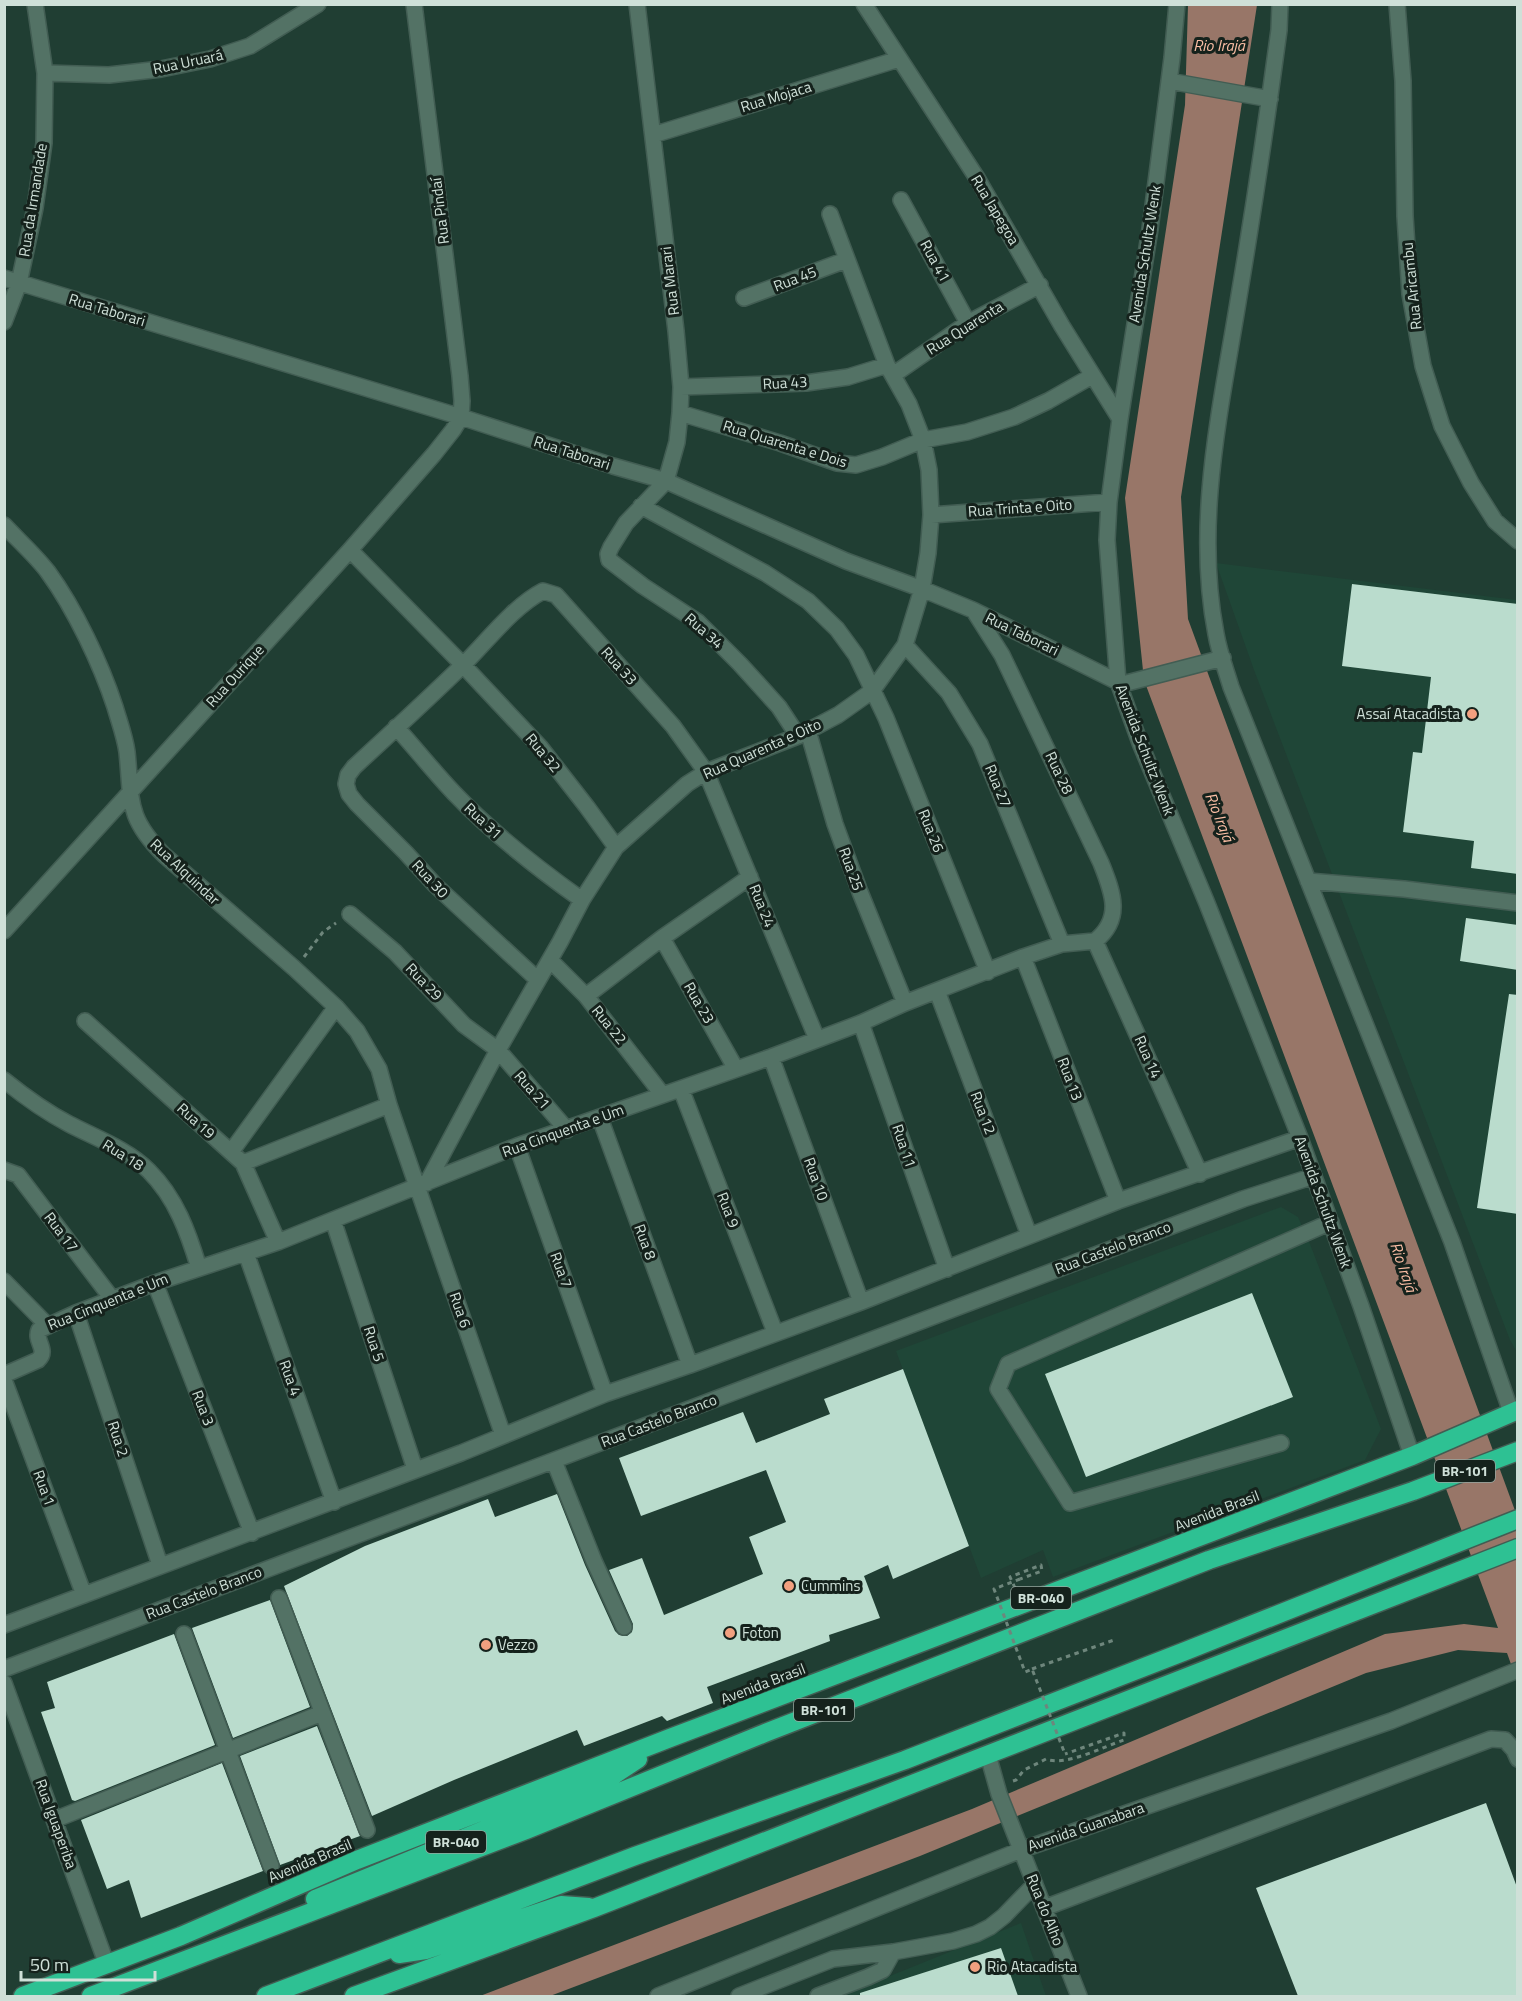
<svg xmlns="http://www.w3.org/2000/svg" width="1522" height="2001" font-family="'Titillium Web',sans-serif">
<style>
.built{fill:#1f4637}
.water{fill:#987668}
.building{fill:#badccd}
.lines{fill:none;stroke-linecap:round;stroke-linejoin:round}
.minor-casing{stroke:#425d53;stroke-width:18}
.highway-casing{stroke:#425d53;stroke-width:21}
.path{stroke:#6e867c;stroke-width:3;stroke-dasharray:4.5 4.5;stroke-linecap:butt}
.minor{stroke:#537265;stroke-width:15}
.highway{stroke:#2ec193;stroke-width:18}
.path-bridge{stroke:#6e867c;stroke-width:3;stroke-dasharray:4.5 4.5;stroke-linecap:butt}
.poi-dot{fill:#f2a07f;stroke:#15221c;stroke-width:2}
.labels{text-anchor:middle;stroke-width:6;stroke-linejoin:round;paint-order:stroke}
.shield{fill:#15221c;stroke:#97a7a0;stroke-width:1.5}
.shield-label{font-size:14px;font-weight:bold;fill:#cfe0d8}
.street-label{font-size:15px;fill:#cfe0d8;stroke:#15221c}
.poi-label{font-size:15px;fill:#cfe0d8;stroke:#15221c;text-anchor:start}
.water-label{font-size:16px;font-style:italic;fill:#fbbea5;stroke:#15221c}
</style>
<rect width="100%" height="100%" fill="#203e33"/>
<path class="built" d="M1216,563L1517,600V1352L1510,1340L1254,670Z
M1281,1207L1298,1217L1310,1244L1381,1429L1365,1460L1053,1577L1043,1550L981,1578L896,1351Z
M1021,1923L1046,1996H834L890,1976Z"/>
<path class="water" d="M1188,5H1257L1181,497L1188,619L1517,1516V1681L1507,1653L1458,1650L1366,1673L920,1856L550,1996H480L972,1809L1385,1634L1464,1624L1498,1628L1144,680L1125,498L1185,105Z"/>
<path class="building" d="M1352,584L1518,604V874L1471,868L1474,841L1403,832L1413,752L1422,753L1431,677L1342,666Z
M1466,918L1518,925V970L1460,961Z
M1509,994L1518,995V1214L1477,1208Z
M1252,1293L1293,1397L1086,1477L1045,1374Z
M903,1369L969,1546L893,1579L888,1565L864,1576L880,1618L829,1635L830,1641L707,1687L713,1703L667,1721L662,1716L584,1746L577,1730L454,1780L372,1816L284,1586L365,1546L488,1499L495,1517L557,1494L585,1565L615,1631L619,1635L627,1636L632,1632L633,1624L609,1570L642,1558L664,1615L763,1574L749,1537L786,1522L766,1470L641,1516L619,1458L743,1412L756,1443L830,1414L824,1399Z
M270,1600L310,1707L233,1738L192,1628Z
M174,1634L215,1745L75,1801L72,1800L41,1712L55,1708L47,1682Z
M317,1726L360,1836L280,1865L240,1756Z
M222,1763L263,1871L141,1918L129,1880L107,1889L81,1820Z
M1486,1803L1518,1890V1996H1298L1256,1888Z
M1001,1948L1018,1996H860V1993Z"/>
<g class="lines">
<g class="minor-casing">
<path id="minor" d="M637,4L676,331L681,387L680,413L677,442L666,481L626,523L611,547L608,554L609,560L643,586L698,622L740,664L779,707L798,736
M864,4L977,178L1062,326L1120,419
M1177,4L1172,58L1150,229L1120,419L1109,502L1107,540L1118,682L1140,743L1206,901L1300,1138L1361,1306L1412,1456
M1280,4L1279,30C1267,119 1254,207 1239,296C1221,408 1194,521 1216,634C1219,652 1226,670 1231,687L1452,1242L1511,1412
M1397,4L1403,81L1405,216L1410,294L1423,366L1442,426L1471,483L1495,521L1518,541
M45,73L109,75L161,69L210,59L250,46L318,4
M1169,81L1270,99
M653,135L899,59
M901,200L968,323
M4,278L461,417L613,466L666,481L846,561L922,589L973,610L1118,682
M744,298L846,260
M4,322L19,283L35,208L44,143L45,73L35,4
M893,375L968,323L1040,285
M681,387L806,383L848,377L887,365
M680,413L780,443L837,463L856,465L882,457L923,440L967,432L1014,417L1048,401L1092,376
M641,506L765,573L808,601L837,629L856,655L886,718L988,972
M931,515L1109,502
M4,525C19,541 36,556 48,572C75,609 101,664 115,707C119,721 125,737 127,752C132,801 126,817 164,855L294,968L336,1007L357,1031L379,1069L389,1105L503,1435
M350,550L463,665L541,748L587,807L616,847
M974,611L1002,655L1101,863C1112,891 1124,918 1095,941
M905,645L949,693L980,744L1062,944
M1119,685L1223,658
M396,727C416,749 434,772 454,793C493,834 537,868 582,900
M808,731L835,824L860,892L905,1003
M1308,881L1404,889L1518,903
M350,914L395,952L464,1025L498,1050L567,1130
M4,931L350,550L434,454L453,430L461,417L462,401L460,376L414,4
M662,938L736,1069
M1095,941L1200,1174
M1023,957L1118,1201
M550,960L586,996L662,1094
M538,980L435,885L406,853L357,804L349,794L346,784L348,775L354,767C391,733 429,698 465,663C488,640 514,606 543,591L556,595L673,726L706,772L817,1039
M937,991L1029,1235
M586,996L662,938L750,877
M85,1021L243,1163L278,1242
M861,1023L947,1269
M771,1057L861,1302
M4,1080C25,1097 46,1112 69,1124C96,1138 127,1149 149,1171C176,1198 188,1232 199,1268
M681,1089L775,1332
M600,1118L690,1365
M517,1146L605,1394
M231,1152L336,1007
M243,1163L389,1105
M4,1170L18,1175L113,1300
M427,1183L498,1050L560,942L582,900L616,847L687,784L706,772L798,736L838,715L872,691L905,645L922,589L928,553L931,515L929,470L923,440L909,404L887,365L830,214
M333,1220L415,1469
M246,1253L334,1502
M4,1281L48,1326
M155,1283L252,1533
M76,1313L160,1565
M4,1375L38,1360C49,1350 34,1341 39,1330L76,1313L155,1283L278,1242L517,1146L771,1057L861,1023L905,1003L1023,957L1062,944L1095,941
M4,1380L84,1595
M1281,1443L1070,1503L998,1389L1008,1364L1331,1222
M554,1461L594,1561L624,1627
M279,1598L367,1830
M4,1625L461,1453L605,1394L690,1365L861,1302L1118,1201L1300,1138
M184,1634L271,1866
M4,1669L1243,1199L1314,1176
M4,1683L107,1965
M988,1755L999,1794L1079,1996
M54,1820L322,1713
M1044,1908L1491,1739L1505,1740L1514,1750L1518,1759
M658,1996L1021,1850L1391,1721L1518,1670
M739,1996L833,1959L893,1952L953,1941L976,1934L990,1927L1004,1916L1035,1884
M818,1996L868,1977L883,1970L893,1952"/>
</g>
<g class="highway-casing">
<path id="highway" d="M315,1899L608,1779L638,1759
M399,1954L426,1950L561,1905L589,1907
M23,1996L181,1936L357,1860L670,1738L1412,1456L1518,1410
M91,1996L526,1830L765,1733L1209,1560L1413,1491L1518,1451
M266,1996L635,1856L905,1760L1183,1652L1518,1519
M354,1996L594,1908L1518,1548"/>
</g>
<path class="path" d="M304,957L323,932L336,923
M1015,1588L1010,1577L1041,1565L1042,1571L1020,1579
M1032,1669L1114,1640
M1013,1781L1016,1780L1024,1770L1046,1759C1065,1767 1105,1746 1124,1740V1733L1065,1754"/>
<use href="#minor" class="minor"/>
<use href="#highway" class="highway"/>
<path class="path-bridge" d="M1020,1579L994,1589L1025,1672L1032,1669L1065,1754"/>
</g>
<g class="poi-dot">
<circle cx="1472" cy="714" r="6"/>
<circle cx="789" cy="1586" r="6"/>
<circle cx="730" cy="1633" r="6"/>
<circle cx="486" cy="1645" r="6"/>
<circle cx="975" cy="1967" r="6"/>
</g>
<g class="labels">
<g class="shield">
<rect x="1435" y="1460" width="60" height="22" rx="4.5"/>
<rect x="1011" y="1587" width="60" height="22" rx="4.5"/>
<rect x="794" y="1699" width="60" height="22" rx="4.5"/>
<rect x="426" y="1831" width="60" height="22" rx="4.5"/>
</g>
<g class="shield-label">
<text x="1465" y="1476">BR-101</text>
<text x="1041" y="1603">BR-040</text>
<text x="824" y="1715">BR-101</text>
<text x="456" y="1847">BR-040</text>
</g>
<g class="street-label">
<text transform="translate(188 62) rotate(-12)" y="5">Rua Uruará</text>
<text transform="translate(776 97) rotate(-17)" y="5">Rua Mojaca</text>
<text transform="translate(33 200) rotate(-81)" y="5">Rua da Irmandade</text>
<text transform="translate(995 210) rotate(59)" y="5">Rua Japegoa</text>
<text transform="translate(440 211) rotate(-97)" y="5">Rua Pindaí</text>
<text transform="translate(1145 254) rotate(-81)" y="5">Avenida Schultz Wenk</text>
<text transform="translate(935 261) rotate(61)" y="5">Rua 41</text>
<text transform="translate(795 279) rotate(-21)" y="5">Rua 45</text>
<text transform="translate(670 281) rotate(-97)" y="5">Rua Marari</text>
<text transform="translate(1412 286) rotate(-96)" y="5">Rua Aricambu</text>
<text transform="translate(107 310) rotate(17)" y="5">Rua Taborari</text>
<text transform="translate(965 328) rotate(-32)" y="5">Rua Quarenta</text>
<text transform="translate(785 383) rotate(-3)" y="5">Rua 43</text>
<text transform="translate(785 444) rotate(17)" y="5">Rua Quarenta e Dois</text>
<text transform="translate(572 453) rotate(18)" y="5">Rua Taborari</text>
<text transform="translate(1020 508) rotate(-4)" y="5">Rua Trinta e Oito</text>
<text transform="translate(704 631) rotate(41)" y="5">Rua 34</text>
<text transform="translate(1022 634) rotate(26)" y="5">Rua Taborari</text>
<text transform="translate(619 666) rotate(48)" y="5">Rua 33</text>
<text transform="translate(235 676) rotate(-48)" y="5">Rua Ourique</text>
<text transform="translate(762 749) rotate(-24)" y="5">Rua Quarenta e Oito</text>
<text transform="translate(1145 750) rotate(69)" y="5">Avenida Schultz Wenk</text>
<text transform="translate(543 753) rotate(50)" y="5">Rua 32</text>
<text transform="translate(1059 773) rotate(65)" y="5">Rua 28</text>
<text transform="translate(998 786) rotate(67)" y="5">Rua 27</text>
<text transform="translate(483 821) rotate(43)" y="5">Rua 31</text>
<text transform="translate(931 831) rotate(68)" y="5">Rua 26</text>
<text transform="translate(851 869) rotate(70)" y="5">Rua 25</text>
<text transform="translate(185 872) rotate(43)" y="5">Rua Alquindar</text>
<text transform="translate(430 879) rotate(47)" y="5">Rua 30</text>
<text transform="translate(762 906) rotate(68)" y="5">Rua 24</text>
<text transform="translate(424 982) rotate(46)" y="5">Rua 29</text>
<text transform="translate(699 1003) rotate(60)" y="5">Rua 23</text>
<text transform="translate(609 1025) rotate(51)" y="5">Rua 22</text>
<text transform="translate(1148 1057) rotate(66)" y="5">Rua 14</text>
<text transform="translate(1070 1079) rotate(69)" y="5">Rua 13</text>
<text transform="translate(532 1090) rotate(49)" y="5">Rua 21</text>
<text transform="translate(983 1113) rotate(69)" y="5">Rua 12</text>
<text transform="translate(196 1121) rotate(42)" y="5">Rua 19</text>
<text transform="translate(563 1131) rotate(-20)" y="5">Rua Cinquenta e Um</text>
<text transform="translate(904 1146) rotate(71)" y="5">Rua 11</text>
<text transform="translate(123 1155) rotate(32)" y="5">Rua 18</text>
<text transform="translate(816 1179) rotate(70)" y="5">Rua 10</text>
<text transform="translate(1323 1202) rotate(70)" y="5">Avenida Schultz Wenk</text>
<text transform="translate(728 1210) rotate(69)" y="5">Rua 9</text>
<text transform="translate(61 1232) rotate(53)" y="5">Rua 17</text>
<text transform="translate(645 1242) rotate(70)" y="5">Rua 8</text>
<text transform="translate(1113 1248) rotate(-21)" y="5">Rua Castelo Branco</text>
<text transform="translate(561 1270) rotate(70)" y="5">Rua 7</text>
<text transform="translate(108 1302) rotate(-22)" y="5">Rua Cinquenta e Um</text>
<text transform="translate(460 1310) rotate(71)" y="5">Rua 6</text>
<text transform="translate(374 1344) rotate(72)" y="5">Rua 5</text>
<text transform="translate(290 1378) rotate(70)" y="5">Rua 4</text>
<text transform="translate(203 1408) rotate(69)" y="5">Rua 3</text>
<text transform="translate(659 1421) rotate(-21)" y="5">Rua Castelo Branco</text>
<text transform="translate(118 1439) rotate(72)" y="5">Rua 2</text>
<text transform="translate(44 1488) rotate(70)" y="5">Rua 1</text>
<text transform="translate(1217 1511) rotate(-21)" y="5">Avenida Brasil</text>
<text transform="translate(204 1593) rotate(-21)" y="5">Rua Castelo Branco</text>
<text transform="translate(763 1684) rotate(-21)" y="5">Avenida Brasil</text>
<text transform="translate(56 1824) rotate(70)" y="5">Rua Iguaperiba</text>
<text transform="translate(1086 1827) rotate(-19)" y="5">Avenida Guanabara</text>
<text transform="translate(310 1861) rotate(-23)" y="5">Avenida Brasil</text>
<text transform="translate(1045 1910) rotate(68)" y="5">Rua do Alho</text>
</g>
<g class="poi-label">
<text x="1460" y="719" text-anchor="end">Assaí Atacadista</text>
<text x="801" y="1591">Cummins</text>
<text x="742" y="1638">Foton</text>
<text x="498" y="1650">Vezzo</text>
<text x="987" y="1972">Rio Atacadista</text>
</g>
<g class="water-label">
<text x="1219" y="51">Rio Irajá</text>
<text transform="translate(1220 817) rotate(68)" y="6">Rio Irajá</text>
<text transform="translate(1404 1267) rotate(71)" y="6">Rio Irajá</text>
</g>
</g>
<rect width="1522" height="2001" fill="none" stroke="#cfe0d8" stroke-width="12"/>
<path d="M21 1971v9h134v-9" fill="none" stroke="#cfe0d8" stroke-width="3"/>
<text x="30" y="1971" font-size="18" fill="#cfe0d8" stroke="#15221c" stroke-width="4.5" paint-order="stroke">50 m</text>
</svg>
